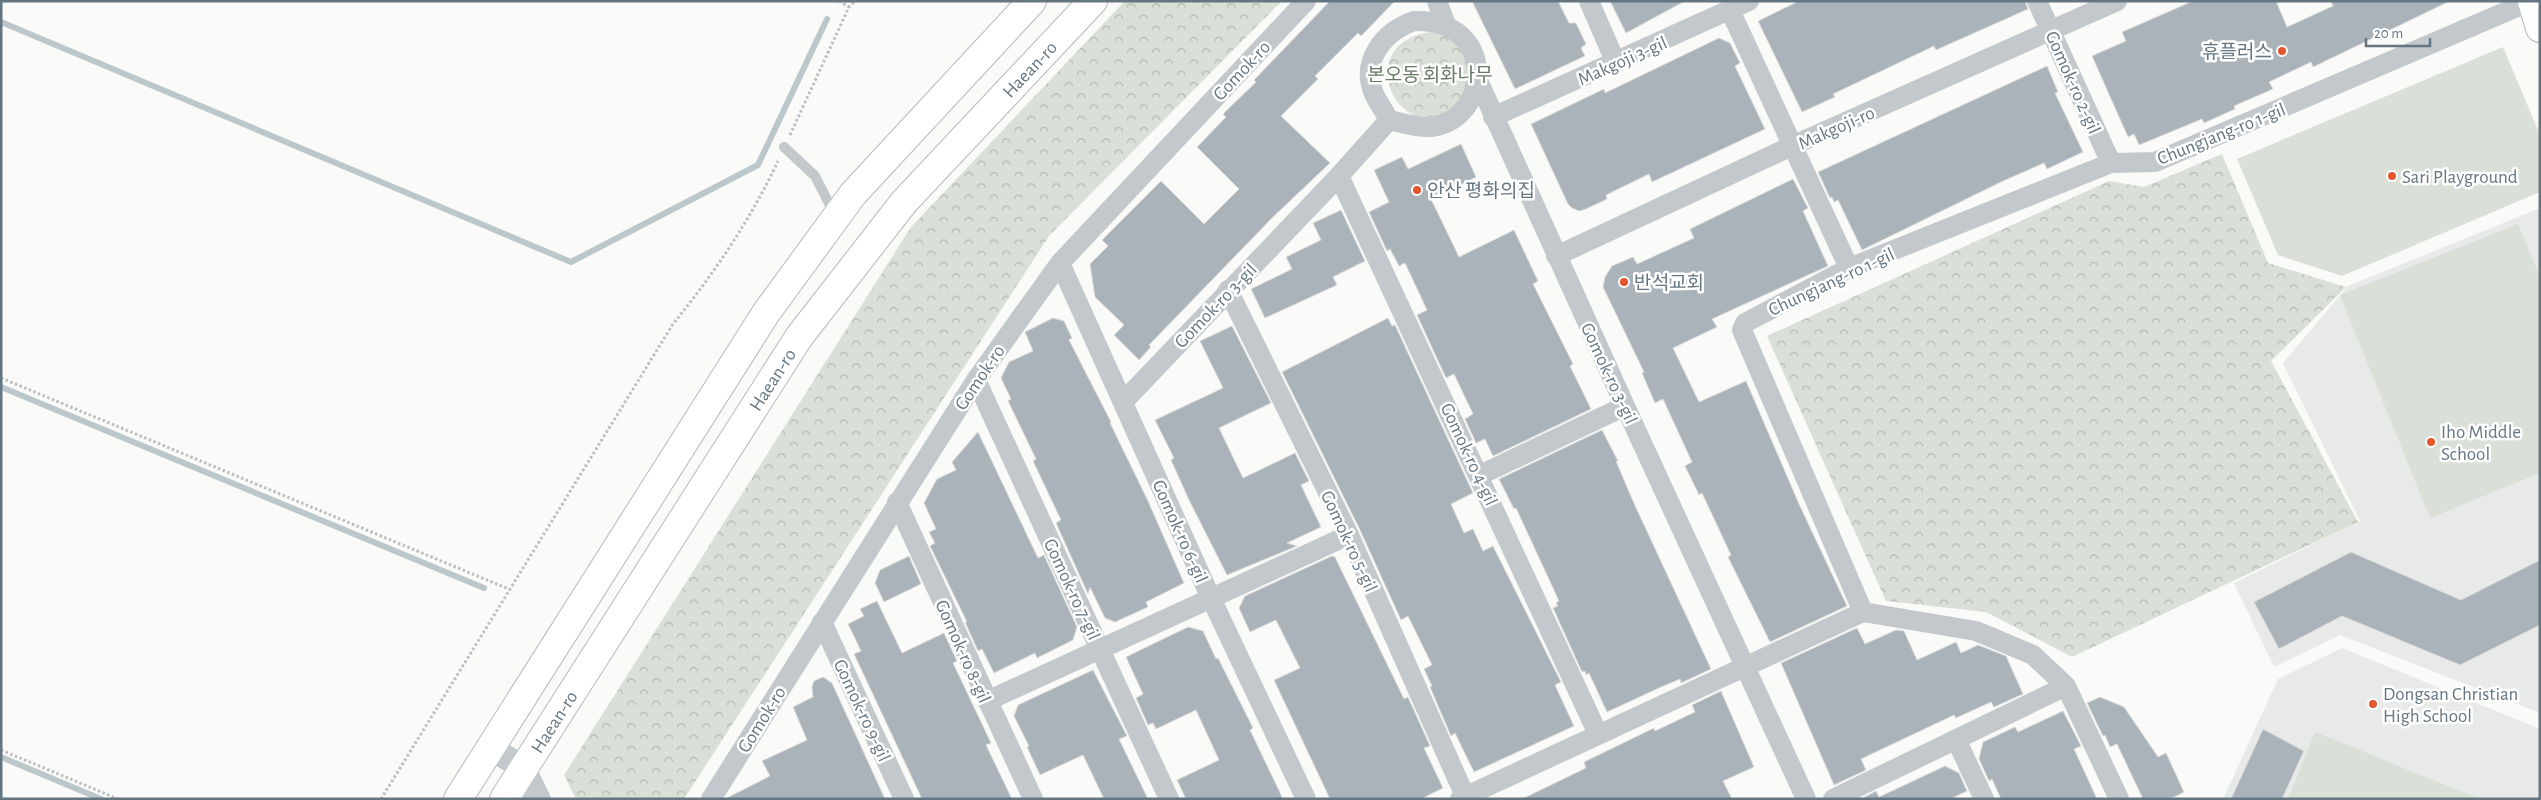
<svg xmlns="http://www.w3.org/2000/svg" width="2541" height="800" font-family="'Alegreya Sans','Noto Sans KR',sans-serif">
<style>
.built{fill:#e8e9e9}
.forest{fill:url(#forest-crowns)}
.pitch{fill:#dadfd7}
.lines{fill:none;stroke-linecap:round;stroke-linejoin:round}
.stream{stroke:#bbc7cb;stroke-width:6}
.building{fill:#aab3b9;stroke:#dcdcda}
.secondary-casing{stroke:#b3babf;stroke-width:30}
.primary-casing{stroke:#b5babe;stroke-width:30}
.path{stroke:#bbbfc2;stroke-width:3;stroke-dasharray:2.5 2.5;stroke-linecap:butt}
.service{stroke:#c3c8cc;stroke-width:10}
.minor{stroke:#c3c8cc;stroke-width:20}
.tertiary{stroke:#c3c8cc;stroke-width:25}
.secondary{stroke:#fff;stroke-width:28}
.primary{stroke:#fff;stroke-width:28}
.poi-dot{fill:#e4572e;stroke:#fff;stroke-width:2}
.labels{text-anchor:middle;stroke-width:5;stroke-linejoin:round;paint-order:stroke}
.poi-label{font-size:19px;fill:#657683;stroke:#fff;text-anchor:start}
.street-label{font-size:19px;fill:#657683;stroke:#fff}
.park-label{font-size:19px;fill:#687a64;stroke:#fff}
</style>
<defs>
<pattern id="forest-crowns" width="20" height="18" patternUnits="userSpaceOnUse" patternTransform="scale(1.25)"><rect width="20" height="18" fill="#dadfd7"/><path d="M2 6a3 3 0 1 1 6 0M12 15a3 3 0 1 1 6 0" fill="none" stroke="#b4b9b4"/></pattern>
</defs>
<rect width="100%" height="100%" fill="#fafaf8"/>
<path class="built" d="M2540,208V713L2340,635L2274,667L2234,583L2360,521L2283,363L2348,286Z
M2342,648L2540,729V799H2223L2278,679Z"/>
<path class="forest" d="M1125,1H1282L1049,236L684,799H576L564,775L911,227Z
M1431,32C1452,36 1459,46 1471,63L1463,101C1456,106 1447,113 1440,116C1390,133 1357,41 1431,32Z
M2222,154L2268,263L2346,287L2271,361L2358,522L2072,657L1986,612L1886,601L1767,336L2109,181L2144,187Z"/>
<path class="pitch" d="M2503,47L2540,135V192L2342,276L2278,255L2237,159Z
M2518,224L2540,277V473L2430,518L2340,295Z
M2315,732L2480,799H2288Z"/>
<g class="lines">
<path class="stream" d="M1,22L571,262L758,165L827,19
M1,387L484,588
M1,757L101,799"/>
</g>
<path class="building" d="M1330,1H1395L1361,36L1358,33L1315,76L1318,79L1281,116L1330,163L1274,216L1149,345L1151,347L1139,360L1114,335L1124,325L1095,297L1090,264L1108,246L1102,240L1161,181L1204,224L1239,189L1197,147L1226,117L1223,114L1256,82L1254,80Z
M1472,1H1558L1569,23H1576L1586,44L1581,48L1585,56L1515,89Z
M1610,1H1685L1626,33Z
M1799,1H2025L2028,9L1936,50L1934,46L1833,94L1835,97L1802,112L1758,21Z
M2193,1H2276L2287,27L2333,6L2331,1H2450L2313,67L2311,62L2269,82L2273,89L2234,106L2235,109L2204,123L2202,119L2139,145L2134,134L2128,137L2092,56L2126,41L2122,32Z
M1719,38L1730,43L1740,63L1735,66L1765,129L1652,182L1649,174L1606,195L1607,199L1586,209L1579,211L1572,208L1568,204L1531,124L1604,89L1605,93Z
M2047,66L2058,92L2055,93L2083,152L2047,169L2044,163L2001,182L1862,250L1838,200L1834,202L1832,197L1830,198L1818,172Z
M1461,144L1476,177L1431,199L1459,257L1514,230L1538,281L1533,284L1573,364L1570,366L1591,409L1493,456L1485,439L1476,443L1465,419L1473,414L1454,374L1446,378L1417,315L1427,310L1405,263L1399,266L1390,249L1387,251L1369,212L1389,202L1374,170L1402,157L1408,169Z
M1793,179L1808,208L1803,211L1828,266L1712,319L1717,327L1673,348L1699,402L1746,381L1799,504L1847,606L1770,642L1728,557L1731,555L1702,493L1699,495L1685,466L1692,462L1663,399L1655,403L1642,373L1644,372L1603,287L1605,277L1612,266L1633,257L1637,264L1694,238L1690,229Z
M1341,210L1365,261L1333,277L1337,285L1265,318L1251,289L1292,269L1286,257L1321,240L1313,223Z
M1053,318L1064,321L1072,338L1069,340L1111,422L1110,423L1148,501L1184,583L1146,602L1148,607L1115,622L1105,618L1090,587L1088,594L1056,523L1061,520L1033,461L1036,459L1008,401L1011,399L1001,378L1009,362L1033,351L1025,332Z
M1388,318L1392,326L1395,325L1473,493L1451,504L1464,533L1473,529L1483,551L1493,546L1561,682L1555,685L1574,726L1474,772L1455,733L1451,736L1430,687L1432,686L1424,669L1432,665L1408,616L1401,620L1360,530L1282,372Z
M1232,326L1271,403L1219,428L1243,478L1295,453L1309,481L1301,485L1321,527L1287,543L1297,546L1227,575L1189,500L1171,460L1174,458L1155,420L1223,388L1200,341Z
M1602,430L1618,461H1616L1632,499L1711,669L1681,683L1680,679L1661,687L1607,712L1589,673L1586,675L1585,671L1582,672L1553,608L1558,606L1556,603L1559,601L1516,508L1514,509L1499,479Z
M978,432L1038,558L1044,555L1077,627L1073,640L1037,658L1035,653L994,673L982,649L978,651L965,622H967L930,546L935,543L929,532L936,529L924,503L937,479L956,470L952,462Z
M2351,552L2461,600L2540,560V625L2460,665L2342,616L2279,649L2254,602Z
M909,556L921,584L884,602L875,583L880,570Z
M1332,556L1335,557L1404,699L1408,697L1430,746L1424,748L1443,788L1421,799H1330L1274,680L1300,668L1276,620L1250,632L1239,608L1245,596Z
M877,601L902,653L944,633L957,661L953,663L991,743L986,745L1012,799H922L854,654L861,651L848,624L864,616L860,609Z
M1188,627L1203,631L1216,659L1218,658L1253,728L1250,730L1283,799H1186L1177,780L1219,760L1196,710L1156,729L1153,723L1148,725L1136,698L1143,694L1126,657Z
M1857,628L1865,644L1896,630L1904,631L1917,660L1956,642L1961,653L1978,645L2006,656L2023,694L1994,707L1991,702L1956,718L1954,715L1861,759L1866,770L1834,785L1781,663Z
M1093,670L1127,736L1119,739L1148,799H1104L1083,755L1040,775L1027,747L1029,746L1014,716L1018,705Z
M823,677L832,683L885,799H725L770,776L762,761L807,740L793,707L813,697L812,687L814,681Z
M1721,691L1754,767L1723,781L1732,799H1522L1586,768L1584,762L1654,728L1655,731L1695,712L1692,705Z
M2100,697L2124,707L2158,757L2166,753L2184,792L2170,799H2143L2117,744L2110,747L2105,735L2103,736L2087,703Z
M2063,711L2081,746L2074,749L2097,799H2001L1992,779L1989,781L1979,759L1983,742L2015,727L2018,732Z
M2263,729L2304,751L2282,799H2231Z
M1945,766L1959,773L1967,791L1950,799H1861L1876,791L1879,797Z"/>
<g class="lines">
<g class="secondary-casing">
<path id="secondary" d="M2532,1L2540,28"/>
</g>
<g class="primary-casing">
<g id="primary">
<path d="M458,799L766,313L853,194L1032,1"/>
<path id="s1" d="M504,799L799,337L904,202L1093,1"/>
</g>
</g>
<path class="path" d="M839,1L849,7
M790,135L849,7L855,1
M1,378L511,590
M1,750L118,799
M381,799L673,324C713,275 751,219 778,161"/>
<path class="service" d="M784,147L815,176L835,215"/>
<path class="minor" d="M1437,1L1446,25
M1589,1L1616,63
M2037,1L2111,163
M1730,10L1849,268
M1414,21C1496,18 1494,118 1431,127C1417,128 1402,123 1389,120C1385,112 1379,104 1375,96C1359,62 1383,32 1414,21Z
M1477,78L1625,406L1806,799
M1493,117L1749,1
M1339,176L1598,734
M1556,256L1794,145L2117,1
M1060,263L1210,596L1306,799
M1228,290L1349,535L1465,796
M976,380L1169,799
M1123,402L1339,176L1389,120
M1480,475L1625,406
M897,502L1033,799
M822,622L904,799
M987,701L1349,535
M1956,739L1984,799
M711,799L976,380L1060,263L1306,1
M1460,799L1863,612
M1833,799L2066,686
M2119,799L2066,686L2033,655L1976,631L1863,612L1742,330L1745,323L1849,268L2111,163L2155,162L2531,1"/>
<path class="tertiary" d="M491,748L523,768L538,799"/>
<use href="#secondary" class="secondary"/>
<use href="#primary" class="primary"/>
</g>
<g class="poi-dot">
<circle cx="2282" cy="51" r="5"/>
<circle cx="2392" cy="176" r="5"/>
<circle cx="1417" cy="190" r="5"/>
<circle cx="1624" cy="282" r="5"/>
<circle cx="2431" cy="442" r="5"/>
<circle cx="2373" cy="704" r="5"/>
</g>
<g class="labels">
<g class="poi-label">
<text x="2272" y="58" text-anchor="end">휴플러스</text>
<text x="2402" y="183">Sari Playground</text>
<text x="1427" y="197">안산 평화의집</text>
<text x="1634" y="289">반석교회</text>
<text x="2441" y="438">Iho Middle<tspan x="2441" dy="22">School</tspan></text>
<text x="2383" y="700">Dongsan Christian<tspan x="2383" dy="22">High School</tspan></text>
</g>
<g class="street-label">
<text transform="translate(1622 60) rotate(-24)" y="7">Makgoji 3-gil</text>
<text dy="7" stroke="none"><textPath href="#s1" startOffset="902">Haean-ro</textPath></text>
<text transform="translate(1241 70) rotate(-47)" y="7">Gomok-ro</text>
<text transform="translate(2074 82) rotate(66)" y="7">Gomok-ro 2-gil</text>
<text transform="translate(1836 127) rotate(-24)" y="7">Makgoji-ro</text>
<text transform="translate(2221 133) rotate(-22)" y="7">Chungjang-ro 1-gil</text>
<text transform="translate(1831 281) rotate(-25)" y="7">Chungjang-ro 1-gil</text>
<text transform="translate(1215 305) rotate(-46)" y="7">Gomok-ro 3-gil</text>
<text transform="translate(1610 373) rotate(65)" y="7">Gomok-ro 3-gil</text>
<text transform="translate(979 377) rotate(-56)" y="7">Gomok-ro</text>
<text dy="7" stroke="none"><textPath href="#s1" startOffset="498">Haean-ro</textPath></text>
<text transform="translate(1470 454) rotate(65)" y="7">Gomok-ro 4-gil</text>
<text transform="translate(1181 531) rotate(66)" y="7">Gomok-ro 6-gil</text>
<text transform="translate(1350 541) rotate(65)" y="7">Gomok-ro 5-gil</text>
<text transform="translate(1073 589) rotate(65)" y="7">Gomok-ro 7-gil</text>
<text transform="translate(964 651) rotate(66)" y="7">Gomok-ro 8-gil</text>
<text transform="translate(863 710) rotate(65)" y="7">Gomok-ro 9-gil</text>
<text transform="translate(761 719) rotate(-58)" y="7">Gomok-ro</text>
<text dy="7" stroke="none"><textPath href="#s1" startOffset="92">Haean-ro</textPath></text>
</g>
<g class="park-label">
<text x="1430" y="81">본오동 회화나무</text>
</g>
</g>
<rect width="2541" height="800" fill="none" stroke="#657683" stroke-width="5"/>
<path d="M2366 38v8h64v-8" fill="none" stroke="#657683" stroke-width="2.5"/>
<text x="2374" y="38" font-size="15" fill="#657683" stroke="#ffffff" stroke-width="4" paint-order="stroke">20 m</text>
</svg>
